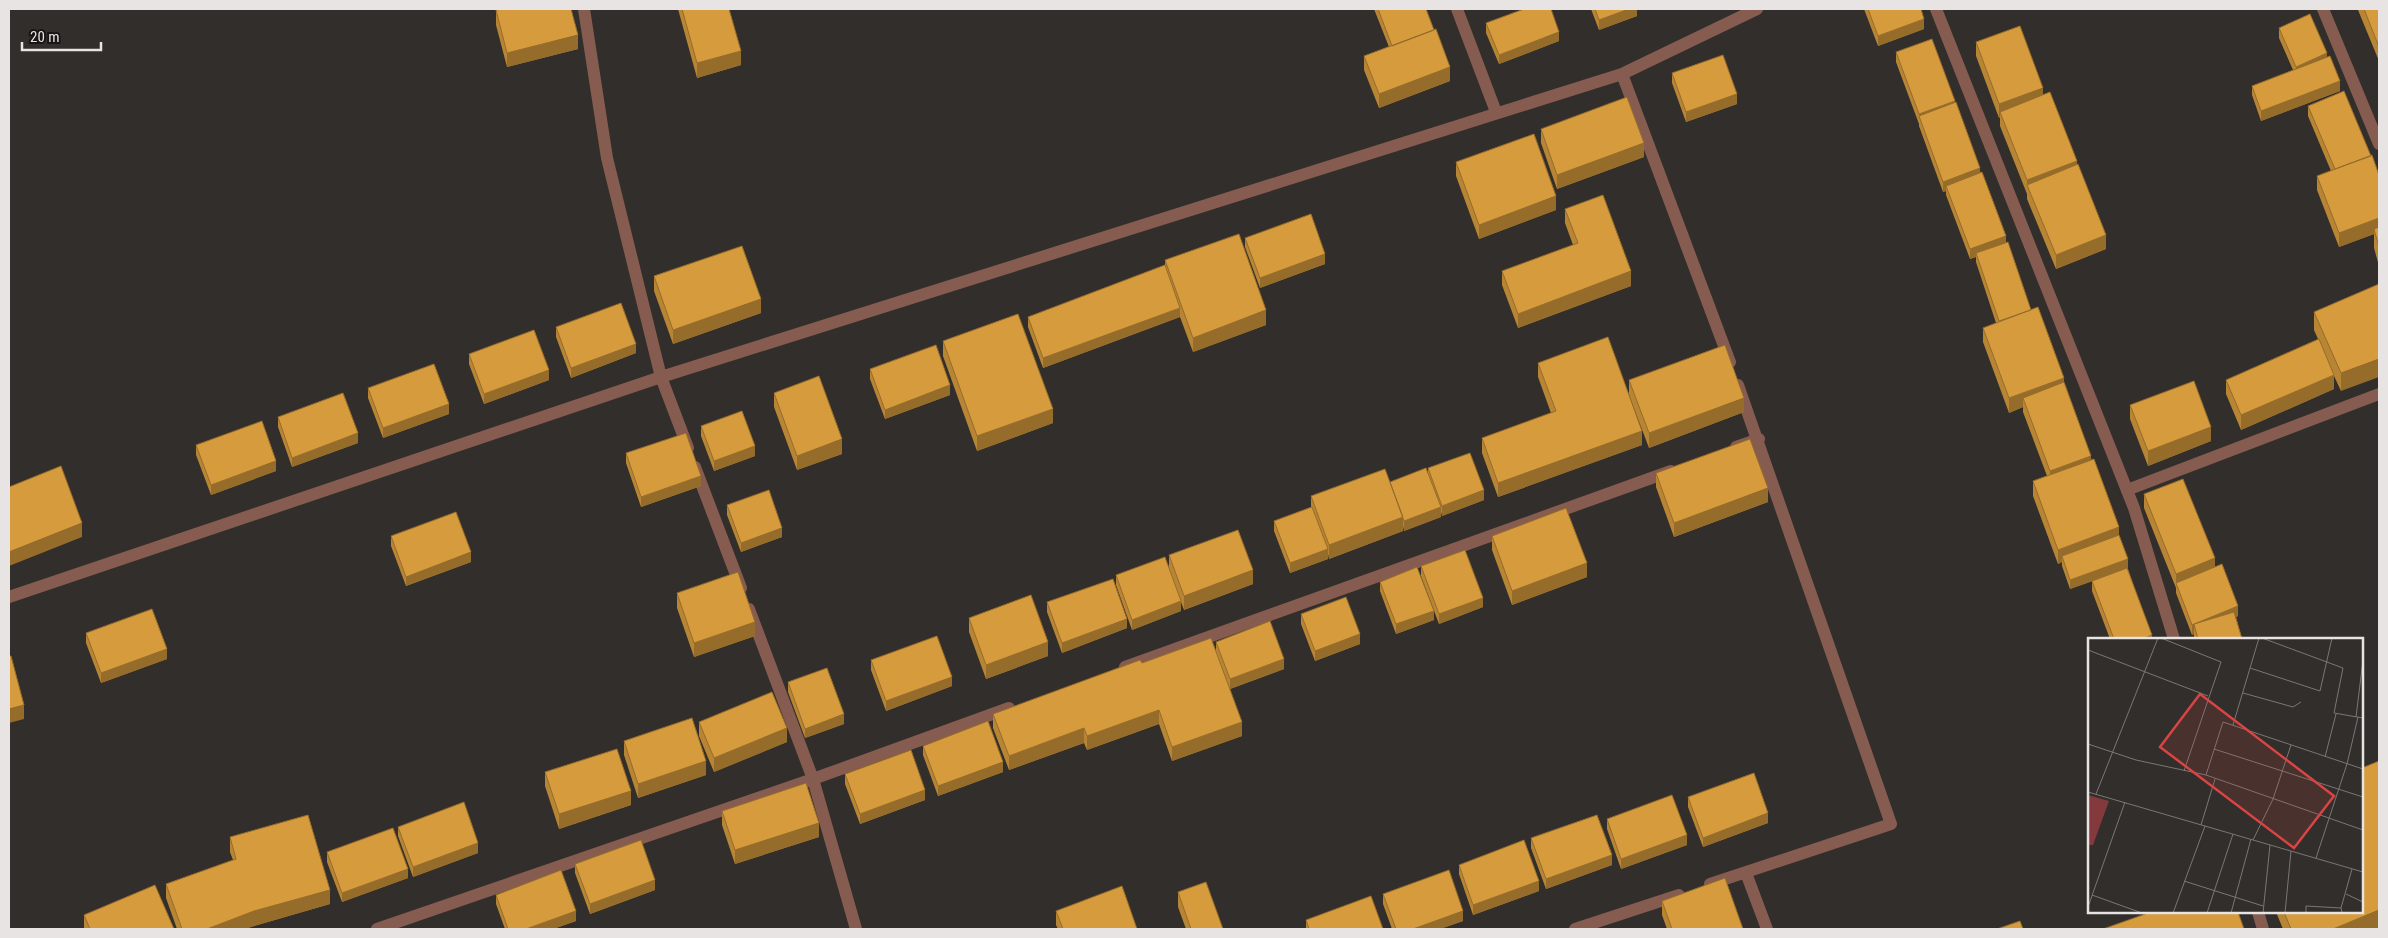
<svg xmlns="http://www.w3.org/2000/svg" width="2388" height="938" font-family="'Roboto Condensed',sans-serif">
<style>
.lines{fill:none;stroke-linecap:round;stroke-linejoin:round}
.lane{stroke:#855c4f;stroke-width:12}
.street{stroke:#855c4f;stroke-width:12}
.wall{fill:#b88534}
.shaded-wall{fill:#966c2b}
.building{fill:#d69b3d;stroke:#966c2b}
.inset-road{fill:none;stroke:#7a7775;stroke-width:1}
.view{fill:#d94444;fill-opacity:0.15;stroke:#d94444;stroke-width:2.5}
.inset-edge{fill:none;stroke:#e7e4e3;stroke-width:2.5}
</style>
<rect width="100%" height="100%" fill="#312e2b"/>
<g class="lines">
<path class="lane" d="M2323,9L2379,144
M2127,490L2379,394"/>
<path class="street" d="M584,9L607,158L661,377L688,448
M1457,9L1496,112
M1936,9L2134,508L2174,639
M1622,74L1730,362
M1736,447L1759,439
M695,467L741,588
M9,597L661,377L1622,74L1757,9
M749,609L813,779L856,929
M1125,667L1671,471
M1746,873L1767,929
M1710,884L1891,824L1738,385
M2258,912L2263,929
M377,929L813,779L1009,708
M1575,929L1679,895"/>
</g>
<path class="wall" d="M678,9H729L741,65L697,78Z
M1374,9H1426L1450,81L1379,108L1364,70V56L1389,47Z
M1591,9H1637V16L1599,30Z
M1864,9H1921L1924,29L1878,46Z
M2358,9H2379V61L2358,10Z
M496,10L578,49L507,67L496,25Z
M1486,23L1559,41L1499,64L1486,33Z
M2279,28L2327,57L2340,91L2261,121L2252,95V86L2293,70L2279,38Z
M1976,42L2043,95L2077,165L2106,249L2056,269L2027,199V194L2000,126V118H1999L1976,56Z
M1896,52L1955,103L2031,310L2064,383L2119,536L2128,569L2152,639H2110L2092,591V581L2070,589L2062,566V562L2058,564L2033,496V481L2047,476L2023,412V407L2009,413L1983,342V328L1996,323L1976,262V257L1970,259L1946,195V191L1943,192L1919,126V124L1896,62Z
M1672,73L1737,104L1686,122L1672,83Z
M2308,106L2371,156L2379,175V266L2374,248V234L2339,247L2317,190V176L2331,171L2308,116Z
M1541,129L1644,157L1557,189L1541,143Z
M1456,162L1556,210L1479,239L1456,176Z
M1565,209L1631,286L1518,328L1502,285V271L1573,245L1565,223Z
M1245,238L1325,264L1260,288L1245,247Z
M1165,260L1266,325L1193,352L1180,317L1043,368L1028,327V317L1165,265Z
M654,276L761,313L673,344L654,291Z
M2379,284L2341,391L2334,376V389L2241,430L2226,394V380L2318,339L2314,330V312Z
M556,327L636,353L571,378L556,337Z
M943,341L1053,423L977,451L943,356Z
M469,354L549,380L484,404L469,364Z
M1538,363L1642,445L1498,497L1482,453V438L1551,413L1538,377Z
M870,369L950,395L885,419L870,379Z
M1629,380L1744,412L1649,448L1629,395Z
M368,388L449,414L383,438L368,398Z
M774,393L842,454L797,470L774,407Z
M2130,405L2211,441L2148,466L2130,419Z
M278,417L358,443L292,467L278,427Z
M701,426L755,456L714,471L701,436Z
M196,445L276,471L211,495L196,455Z
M626,453L701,486L641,507L626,463Z
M1428,468L1484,500L1442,516L1441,512V517L1404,531L1403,526V531L1329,559L1328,554V559L1290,573L1274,531V521L1311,507V496L1390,483L1428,473Z
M1656,473L1768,502L1674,537L1656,487Z
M2144,494L2215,567L2238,616L2236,617L2242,639H2194V634L2192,635L2176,593V588L2144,508Z
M727,505L782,537L741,552L727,515Z
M391,536L471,562L406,586L391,546Z
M1492,536L1587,577L1512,605L1492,550Z
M1169,555L1253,584L1184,610L1181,602V611L1132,630L1116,585V575L1169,569Z
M1421,566L1483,607L1439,624L1421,576Z
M1380,582L1434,620L1396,634L1380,591Z
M677,593L755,636L694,657L677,608Z
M1047,602L1127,628L1062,653L1047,612Z
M1301,614L1360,644L1315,661L1301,624Z
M969,618L1048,656L986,679L969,632Z
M86,633L167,659L101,683L86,643Z
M1216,642L1284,669L1230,689L1242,736L1172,761L1159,724L1087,750L1084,743L1009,770L993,728V714L1142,663L1216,650Z
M871,660L952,686L886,711L871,670Z
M788,682L844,724L805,738L788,692Z
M699,722L787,742L714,772L699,736Z
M624,741L706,775L638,798L624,755Z
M923,746L1003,772L938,796L923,755Z
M545,772L631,805L559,829L545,786Z
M845,774L925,800L860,824L845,784Z
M1688,797L1768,823L1703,847L1688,807Z
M722,811L819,837L735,864L722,825Z
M1607,819L1687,845L1621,869L1607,829Z
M398,827L478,853L413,877L398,836Z
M230,837L330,904L254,926L245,929H177L166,898V884L233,860L230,852Z
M1531,838L1612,865L1546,889L1531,848Z
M327,852L408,878L342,902L327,862Z
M575,864L655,890L590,914L575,873Z
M1459,865L1539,891L1473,915L1459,874Z
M1178,892L1223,929H1186L1178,907Z
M1383,894L1463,921L1440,929H1392L1383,904Z
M496,895L576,921L553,929H505L496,904Z
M1662,901L1743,929H1667L1662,915Z
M1056,911L1137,929H1058L1056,925Z
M2276,912H2362L2379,929H2283Z
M84,915L174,929H84Z
M1306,920L1383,929H1306Z"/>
<path class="shaded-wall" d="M1629,9H1637V16L1599,30V20Z
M1924,19V29L1878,46V36Z
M1559,32V41L1499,64V55Z
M578,35V49L507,67V53Z
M741,51V65L697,78V63Z
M2327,53V63L2296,77V67Z
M1450,67V81L1379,108V94Z
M2340,81V91L2261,121V111Z
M2043,88V102L2000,112V118H1999V104Z
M1737,94V104L1686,122V112Z
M1955,101V111L1919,116V114Z
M1644,143V157L1557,189V175Z
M2077,161V175L2027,185V180Z
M1980,168V178L1946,186V191L1943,192V182Z
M1556,196V210L1479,239V225Z
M2379,218V232L2374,229V234L2339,247V233Z
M2106,235V249L2056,269V255Z
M2006,236V245L1976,253V257L1970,259V249Z
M1325,254V264L1260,288V278Z
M1631,271V286L1518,328V314Z
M761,299V313L673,344V330Z
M1180,308V317L1043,368V358Z
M1266,310V325L1193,352V338Z
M636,344V353L571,378V368Z
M2379,359V377L2341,391V373Z
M549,370V380L484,404V394Z
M2334,375V389L2241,430V415Z
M2064,378V392L2023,398V407L2009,413V398Z
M950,385V395L885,419V410Z
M1744,398V412L1649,448V433Z
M449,404V414L383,438V428Z
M1053,409V423L977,451V436Z
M2211,427V441L2148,466V451Z
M1642,431V445L1498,497V483Z
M358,433V443L292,467V458Z
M842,439V454L797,470V456Z
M755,446V456L714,471V461Z
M2091,456V470L2050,485V471Z
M276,461V471L211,495V485Z
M701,476V486L641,507V497Z
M1768,488V502L1674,537V523Z
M1484,490V500L1442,516V506Z
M1441,507V517L1404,531V521Z
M1403,517V531L1329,559V545Z
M82,523V537L9,566V552Z
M2119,527V542L2062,556V562L2058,564V550Z
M782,528V537L741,552V543Z
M1328,549V559L1290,573V563Z
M471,552V562L406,586V577Z
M2215,558V572L2176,583V574Z
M2128,559V569L2070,589V580Z
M1587,563V577L1512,605V591Z
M1253,570V584L1184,610V596Z
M1483,598V607L1439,624V614Z
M1181,601V611L1132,630V620Z
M2238,606V616L2196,633L2194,624Z
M1434,611V620L1396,634V624Z
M1127,619V628L1062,653V643Z
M755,622V636L694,657V643Z
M2194,624V634L2192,635V625Z
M1360,634V644L1315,661V651Z
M2152,635V639H2142Z
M1048,642V656L986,679V665Z
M167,649V659L101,683V673Z
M1284,659V669L1230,689V679Z
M952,677V686L886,711V701Z
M24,705V719L9,723V709Z
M1159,710V724L1087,750V736Z
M844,714V724L805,738V729Z
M1242,722V736L1172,761V747Z
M787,728V742L714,772V758Z
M1084,728V743L1009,770V756Z
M706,761V775L638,798V784Z
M1003,762V772L938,796V786Z
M925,790V800L860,824V814Z
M631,791V805L559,829V814Z
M1768,813V823L1703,847V838Z
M819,823V837L735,864V850Z
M1687,835V845L1621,869V859Z
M478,843V853L413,877V867Z
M1612,855V865L1546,889V879Z
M408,869V878L342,902V893Z
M655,880V890L590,914V904Z
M1539,881V891L1473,915V905Z
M330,890V904L254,926L245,929H207L254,911Z
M2379,910V929H2333Z
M576,911V921L553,929H526Z
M1463,911V921L1440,929H1413Z"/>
<path class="building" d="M503,9H571L578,35L507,53L496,10Z
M682,9H729L741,51L697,63Z
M1378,9H1426L1434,30L1392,46Z
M1524,9H1551L1559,32L1499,55L1486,23Z
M1595,9H1629L1599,20Z
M1868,9H1921L1924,19L1878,36Z
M2364,9H2379V47Z
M2310,14L2327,53L2296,67L2279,28Z
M2020,26L2043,88L1999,104L1976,42Z
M1436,29L1450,67L1379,94L1364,56Z
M1932,39L1955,101L1919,114L1896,52Z
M1723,55L1737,94L1686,112L1672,73Z
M2330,56L2340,81L2261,111L2252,86Z
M2344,91L2371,156L2335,169L2308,106Z
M2050,92L2077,161L2027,180L2000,112Z
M1627,97L1644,143L1557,175L1541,129Z
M1956,102L1980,168L1943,182L1919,116Z
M1534,134L1556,196L1479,225L1456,162Z
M2372,155L2379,175V218L2339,233L2317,176Z
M2078,164L2106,235L2056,255L2027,185Z
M1982,172L2006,236L1970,249L1946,186Z
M1603,195L1631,271L1518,314L1502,271L1578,243L1565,209Z
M1311,214L1325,254L1260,278L1245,238Z
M2379,227V247L2374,229Z
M1239,234L1266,310L1193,338L1165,260Z
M2008,242L2031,310L1999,321L1976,253Z
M742,246L761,299L673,330L654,276Z
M1165,265L1180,308L1043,358L1028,317Z
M2379,284V359L2341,373L2314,312Z
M621,303L636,344L571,368L556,327Z
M2038,307L2064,378L2009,398L1983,328Z
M1018,314L1053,409L977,436L943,341Z
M534,330L549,370L484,394L469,354Z
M1608,337L1642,431L1498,483L1482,438L1556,411L1538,363Z
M2319,339L2334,375L2241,415L2226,380Z
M936,345L950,385L885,410L870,369Z
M1725,345L1744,398L1649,433L1629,380Z
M434,364L449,404L383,428L368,388Z
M819,376L842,439L797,456L774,393Z
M2194,381L2211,427L2148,451L2130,405Z
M2064,382L2091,456L2050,471L2023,398Z
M343,393L358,433L292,458L278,417Z
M742,411L755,446L714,461L701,426Z
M262,421L276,461L211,485L196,445Z
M686,433L701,476L641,497L626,453Z
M1750,439L1768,488L1674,523L1656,473Z
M1470,453L1484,490L1442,506L1428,468Z
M2094,459L2119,527L2058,550L2033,481Z
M61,466L82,523L9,552V487Z
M1426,468L1441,507L1404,521L1390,482Z
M1385,469L1403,517L1329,545L1311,496Z
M2183,479L2215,558L2176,574L2144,494Z
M769,490L782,528L741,543L727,505Z
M1312,507L1328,549L1290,563L1274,521Z
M1566,508L1587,563L1512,591L1492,536Z
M456,512L471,552L406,577L391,536Z
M1238,530L1253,570L1184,596L1169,555Z
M2119,535L2128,559L2070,580L2062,556Z
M1465,550L1483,598L1439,614L1421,566Z
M1165,557L1181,601L1132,620L1116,575Z
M2222,564L2238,606L2192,625L2176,583Z
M1417,567L1434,611L1396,624L1380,582Z
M2127,568L2152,635L2142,639H2114L2092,581Z
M738,572L755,622L694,643L677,593Z
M1113,579L1127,619L1062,643L1047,602Z
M1031,595L1048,642L986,665L969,618Z
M1346,597L1360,634L1315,651L1301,614Z
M152,609L167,649L101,673L86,633Z
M2234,612L2242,639H2198L2194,624Z
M1270,621L1284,659L1230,679L1216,642Z
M937,636L952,677L886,701L871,660Z
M1211,638L1242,722L1172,747L1159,710L1087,736L1084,728L1009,756L993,714L1140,660L1142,663Z
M9,656H11L24,705L9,709Z
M827,668L844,714L805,729L788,682Z
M772,692L787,728L714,758L699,722Z
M692,718L706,761L638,784L624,741Z
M988,721L1003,762L938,786L923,746Z
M617,749L631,791L559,814L545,772Z
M911,750L925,790L860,814L845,774Z
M2379,761V910L2333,929H2291L2284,912H2362V768Z
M1754,773L1768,813L1703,838L1688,797Z
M806,783L819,823L735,850L722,811Z
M1672,795L1687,835L1621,859L1607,819Z
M464,802L478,843L413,867L398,827Z
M308,815L330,890L254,911L207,929H182L166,884L236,859L230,837Z
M1597,815L1612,855L1546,879L1531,838Z
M393,828L408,869L342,893L327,852Z
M641,840L655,880L590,904L575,864Z
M1524,840L1539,881L1473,905L1459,865Z
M561,870L576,911L526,929H508L496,895Z
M1449,870L1463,911L1413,929H1396L1383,894Z
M1725,878L1743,929H1672L1662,901Z
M1206,882L1223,929H1191L1178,892Z
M155,885L174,929H90L84,915Z
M1122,886L1137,929H1063L1056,911Z
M1371,896L1383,929H1309L1306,920Z
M2151,912H2238L2244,929H2103Z
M2020,921L2023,929H1997Z"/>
<g transform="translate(2088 638)">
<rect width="275" height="275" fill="#312e2b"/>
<path d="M0,157L21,163L5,207H0Z" fill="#84393c"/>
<path class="inset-road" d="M73,0L133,24L96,133M174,0L255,30L246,75L275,80M0,12L120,58M162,30L232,53L244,0M155,55L205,69L213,64M268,79L275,22M145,87L171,0M0,106L48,122L118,137L275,192M126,111L275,159M237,119L248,76M118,137L135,84L275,131M0,154L275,234M8,156L70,0M113,187L127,141M165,202L185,161L203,107M228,220L259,126L270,79M96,243L175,268M258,256L275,264M4,257L54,275M0,269L37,164M85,275L117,188M119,275L145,196M143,275L163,201M175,275L182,207M197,275L203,213M218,275V268L253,270M254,275L253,270L264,231"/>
<path class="view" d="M112,56L246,158L206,210L72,109Z"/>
<rect width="275" height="275" class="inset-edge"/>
</g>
<rect width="2388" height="938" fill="none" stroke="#e7e4e3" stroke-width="20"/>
<path d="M22 42v8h79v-8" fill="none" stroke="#e7e4e3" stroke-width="2.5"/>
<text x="30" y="42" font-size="15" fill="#e7e4e3" stroke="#181615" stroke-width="4" paint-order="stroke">20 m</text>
</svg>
